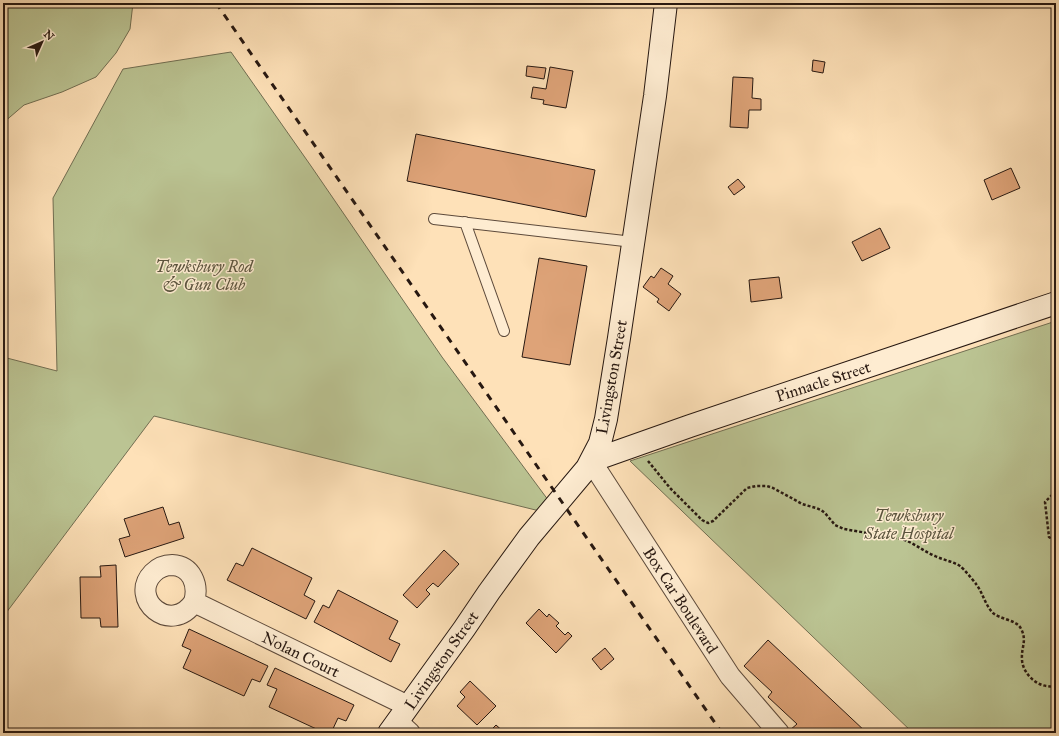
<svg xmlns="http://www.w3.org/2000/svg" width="1059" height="736" font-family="'IM FELL Great Primer',serif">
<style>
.green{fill:#bbc493;stroke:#716e52}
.building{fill:#dea378;stroke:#271811}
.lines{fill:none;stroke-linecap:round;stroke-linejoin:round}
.lane-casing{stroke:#5d4a3b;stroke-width:12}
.street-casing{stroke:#5d4a3b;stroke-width:22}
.secondary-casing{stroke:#271811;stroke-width:24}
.path{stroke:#271811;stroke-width:2.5;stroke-dasharray:3 2;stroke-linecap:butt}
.lane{stroke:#feecd1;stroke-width:10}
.street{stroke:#feecd1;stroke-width:20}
.secondary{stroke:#feecd1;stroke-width:22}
.rail{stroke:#271811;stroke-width:3;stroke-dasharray:7 7;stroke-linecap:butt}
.labels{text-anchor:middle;stroke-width:3;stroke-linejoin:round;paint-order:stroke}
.park-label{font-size:16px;font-style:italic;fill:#5b543e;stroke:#feecd1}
.street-label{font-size:16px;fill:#271811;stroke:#feecd1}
</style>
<rect width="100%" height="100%" fill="#fee1b8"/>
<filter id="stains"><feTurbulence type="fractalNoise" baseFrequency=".005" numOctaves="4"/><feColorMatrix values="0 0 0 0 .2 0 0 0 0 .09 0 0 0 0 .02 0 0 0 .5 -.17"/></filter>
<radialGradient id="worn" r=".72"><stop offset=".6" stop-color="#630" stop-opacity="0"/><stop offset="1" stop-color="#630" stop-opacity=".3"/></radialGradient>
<path class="green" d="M11,3H133L130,29L116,53L96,77L62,92L24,105L3,123V11Z
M231,52L311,166L442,357L560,516L154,416L3,617V357L57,371L53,198L123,69Z
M1056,321V733H913L630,461Z"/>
<path class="building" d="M813,60L825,62L823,73L812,71Z
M527,66L546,68L544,79L526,76Z
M550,67L573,71L566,108L543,104L544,100L531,98L533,87L546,89Z
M733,77L753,78L752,98L761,99V110H749L748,128L730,127Z
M416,134L595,170L586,217L407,181Z
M1011,168L1020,188L992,200L984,180Z
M738,179L745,187L734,195L728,187Z
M880,228L890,248L862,261L852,242Z
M539,258L587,266L570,365L522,357Z
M661,268L673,276L668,284L681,294L669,311L657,302L659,299L643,287L651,276L654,278Z
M779,277L782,298L751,302L749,280Z
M163,507L169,525L179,522L184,538L125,557L119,539L130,536L124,519Z
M252,548L312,578L304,595L315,601L306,619L227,580L236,563L243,566Z
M444,550L459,564L438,587L433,583L426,590L430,594L417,608L403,595Z
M116,565L118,627H101L100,618H81L80,577H101L100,566Z
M338,590L398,621L389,639L400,644L391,662L314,622L323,605L329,608Z
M539,609L547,617L549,614L559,623L556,626L565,635L568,632L572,636L556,653L526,623Z
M189,629L268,666L260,682L252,679L244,696L183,668L191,650L182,646Z
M768,640L867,733H793L790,730L797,724L768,697L772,692L744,666Z
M605,648L614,659L601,670L592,659Z
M275,668L354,705L346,721L338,718L331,733H325L269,707L277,689L267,685Z
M470,681L496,706L477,725L457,706L465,697L460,692Z
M496,725L505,733H488Z"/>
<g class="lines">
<g class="lane-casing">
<path id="lane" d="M434,219L633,242
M465,222L504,331"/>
</g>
<g class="street-casing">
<path id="street" d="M591,461L730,676L779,733
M194,602C171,636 128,599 153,573C158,568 165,565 172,565C192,566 199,585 194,602L408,706
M397,721L410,733"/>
</g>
<g class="secondary-casing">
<path id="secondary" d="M591,461L690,426L1056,303
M389,733L464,629L489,592L529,537L587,468L600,443L606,419L619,338L655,96L666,3"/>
</g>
<path class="path" d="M648,461L670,488L702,520L708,523L713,521L747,488L756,486H767L773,488L797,501L802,504L816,508L821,510L825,513L835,525L844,529L902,539C914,543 923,551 935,556C943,560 952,561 960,566C964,569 973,580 976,584C983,593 985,605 993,613C1000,619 1015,620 1020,627C1028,640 1021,647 1022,659C1022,672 1035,685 1047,686C1050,687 1053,686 1056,686
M1056,491L1045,502L1049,537L1056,542"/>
<use href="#lane" class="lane"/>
<use href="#street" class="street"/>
<use href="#secondary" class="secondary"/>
<path class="rail" d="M216,3L722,733"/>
</g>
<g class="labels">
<g class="park-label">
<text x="204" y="272">Tewksbury Rod<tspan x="204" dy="18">&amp; Gun Club</tspan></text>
<text x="909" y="521">Tewksbury<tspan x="909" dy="18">State Hospital</tspan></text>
</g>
<g class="street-label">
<text transform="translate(611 377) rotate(-80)" y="6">Livingston Street</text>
<text transform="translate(823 381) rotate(-18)" y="6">Pinnacle Street</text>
<text transform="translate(681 600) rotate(57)" y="6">Box Car Boulevard</text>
<text transform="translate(301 654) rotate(26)" y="6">Nolan Court</text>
<text transform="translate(441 660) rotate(-55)" y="6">Livingston Street</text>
</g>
</g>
<rect width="1059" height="736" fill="none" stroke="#fee1b8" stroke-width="16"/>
<rect x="4" y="4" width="1051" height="728" fill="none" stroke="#271811" stroke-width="2"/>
<rect x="8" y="8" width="1043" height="720" fill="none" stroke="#271811"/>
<g transform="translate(42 42) rotate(45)" stroke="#feecd1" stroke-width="3" paint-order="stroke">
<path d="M0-3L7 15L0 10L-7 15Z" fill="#271811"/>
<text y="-6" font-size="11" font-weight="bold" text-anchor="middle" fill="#271811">N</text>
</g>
<rect width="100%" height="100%" filter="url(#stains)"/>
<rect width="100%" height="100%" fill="url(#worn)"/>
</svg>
